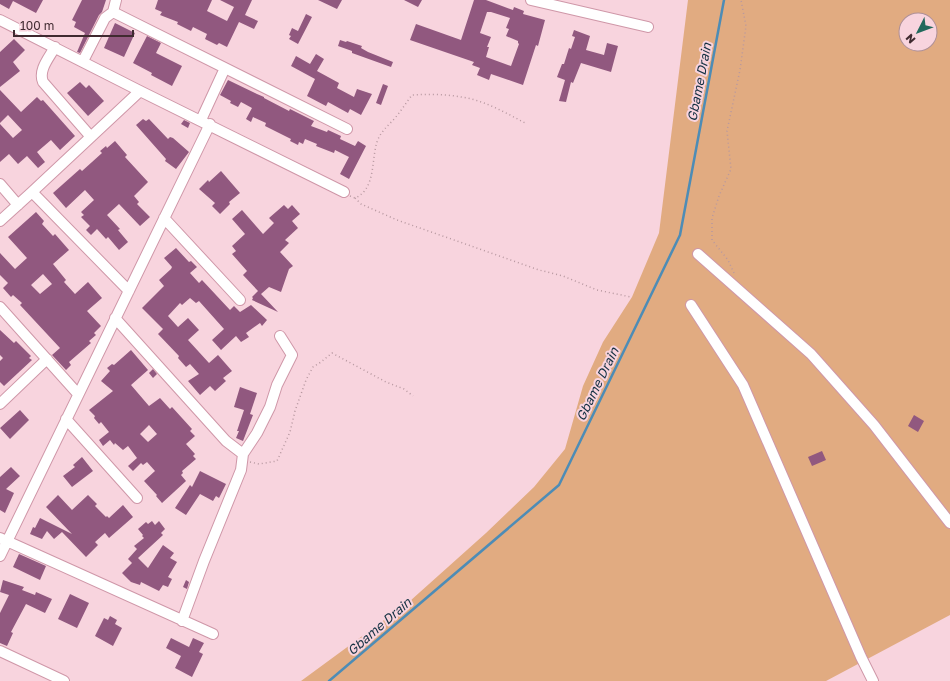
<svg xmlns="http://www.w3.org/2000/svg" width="950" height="681" font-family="'Golos Text',sans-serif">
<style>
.green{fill:#e1ab81;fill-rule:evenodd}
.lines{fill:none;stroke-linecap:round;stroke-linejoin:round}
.stream{stroke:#4d8cb6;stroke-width:2.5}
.building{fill:#91587f;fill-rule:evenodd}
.street-casing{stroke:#cf97a8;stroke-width:12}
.path{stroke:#b798a0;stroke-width:1.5;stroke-dasharray:1 3;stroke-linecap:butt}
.street{stroke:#fff;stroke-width:10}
.labels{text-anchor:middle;stroke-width:4;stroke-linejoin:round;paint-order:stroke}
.water-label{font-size:13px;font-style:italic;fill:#133042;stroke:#f8d4de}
</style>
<rect width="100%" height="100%" fill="#f8d4de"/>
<path class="green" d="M688,0H950V615L826,681H301L410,601L486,533L534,487L565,449L583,386L603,342L632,297L659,233ZM906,20H930V44H906Z"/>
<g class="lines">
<path class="stream" d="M329,681L559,485L680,235L724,0"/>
</g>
<path class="building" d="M0,0H43L36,13L13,1L9,9L0,4Z
M82,0H106L102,12L99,15L80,53L77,52L85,33L74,27L76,22L72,20Z
M158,0H212L207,11L227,21L234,7L220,0H252L245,15L258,21L254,29L239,22L227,47L219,43L217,45L205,39L207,34L193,27L191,31L177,24L178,22L160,15L162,12L155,9Z
M318,0H342L337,9Z
M404,0H422L418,7Z
M474,0H486L513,10L514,7L524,11L523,14L545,20L538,46L536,45L523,85L491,74L489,80L477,75L480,68L472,65L474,62L410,40L416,24L461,40ZM487,12H491L510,18L506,28L509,29L506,36L518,41V43L519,44L511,66L486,57L489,47H487L491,37L480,33Z
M306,14L312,17L298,44L289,39L291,36L289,35L292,28L298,31Z
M115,23L135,33L124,57L104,48Z
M574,30L590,36L586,50L604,55L607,43L618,46L611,72L581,63L573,83L571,82L566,102L559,101L565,80L557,77L562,64H564L569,48L571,49L575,37L572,36Z
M147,36L161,43L156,53L182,66L172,86L151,75L152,73L133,63Z
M14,39L25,50L13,62L20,71L0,87V52Z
M340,40L346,42L347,41L362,46L361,48L368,52L393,62L391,67L352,53V51L338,46Z
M316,54L324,59L317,71L339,83L337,88L354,97L357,89L372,94L361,115L350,109L348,113L328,102L326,106L307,96L315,79L291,66L296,56L310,64Z
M228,80L257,94L264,97V98L289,111L290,109L314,121L311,126L327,132L328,130L341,136L340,139L355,146L358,141L366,146L349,179L340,174L349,157L335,150L334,153L316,146L317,144L305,139L303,144L299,142L298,145L290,141L291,139L265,126L266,123L253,117L251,122L246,119L252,108L241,102L238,107L230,103L231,101L220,95Z
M80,82L86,88L89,85L104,101L88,116L67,93Z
M383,84L388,86L381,105L376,103Z
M0,90L21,112L37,97L41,101L43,100L75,136L60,150L51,140L37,152L45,162L38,168L27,156L18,164L9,154L0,162V124L13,138L22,130L8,115L0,123Z
M143,119L146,121L149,119L168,139L170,137L173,138L189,152L176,169L165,161L166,159L136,125Z
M184,120L190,123L188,128L181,124Z
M115,141L127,155L125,157L148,182L134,196L139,202L137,204L150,217L140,226L119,204L107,215L120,229L118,230L128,242L119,250L108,237L106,239L97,229L91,235L86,230L90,226L81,217L84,215L81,212L94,200L85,190L66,208L53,193L80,169L82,171L102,153L100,151L106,146L107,148Z
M221,171L240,193L229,202L230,204L220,214L212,206L215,203L199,189L208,180L209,182Z
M284,205L288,209L292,205L300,214L292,221L298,228L285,240L289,243L280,252L293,266L289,269L281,292L269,287L261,294L278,312L252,300L253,298L252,297L258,291L243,275L247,271L232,254L236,251L232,246L245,234L232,219L242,210L263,234L274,223L269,218Z
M36,212L44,221L42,224L53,236L55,234L69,250L53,264L66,280L64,282L75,294L88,282L102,298L87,311L101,326L94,333L96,335L89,341L91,343L69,362L71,365L66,370L52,355L60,348L20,305L22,303L13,295L11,297L3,288L8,283L0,275V253L15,269L27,258L8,237ZM43,274L52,284L40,294L31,285Z
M176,248L189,262L191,261L197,267L190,273L199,283L202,280L230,310L234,306L240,312L251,305L267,320L262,326L260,323L246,333L249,337L241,342L236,336L221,350L212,340L224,329L199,301L196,303L190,298L182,305L180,303L168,316L178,327L188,318L199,330L188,340L209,363L218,355L232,371L223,378L226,381L215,391L210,386L200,395L188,381L199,374L190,364L186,367L178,358L179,356L158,334L163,329L142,308L164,286L159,280L171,269L172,267L164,258Z
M0,330L14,343L16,341L31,356L29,358L32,360L4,386L0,382V361L3,358L0,355Z
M131,350L148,370L131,385L149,406L160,398L170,409L172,407L192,429L190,431L195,436L186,444L195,454L193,456L196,459L182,471L183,473L181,475L186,481L162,503L156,496L157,495L144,481L155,471L147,462L143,465L141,463L133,471L128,466L137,458L128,446L123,450L115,443L114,445L110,440L103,446L99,440L109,432L101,422L99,424L94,418L95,416L89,410L113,391L101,381L110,371L107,368L112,364L114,365ZM149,425L157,434L148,442L140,434Z
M153,369L157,374L153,378L149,373Z
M240,387L257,393L250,414L253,415L243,441L236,438L239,431H237L244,410L234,407Z
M20,410L29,420L10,439L0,428Z
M914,415L924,421L918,432L908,426Z
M822,451L826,460L812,466L808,457Z
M82,457L93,471L72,487L63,476L75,467L73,465Z
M11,467L20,476L6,489L14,493L5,513L0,510V477Z
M200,471L226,484L219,498L216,496L213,501L200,494L186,515L175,508L190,485L192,487Z
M58,495L72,510L88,495L97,504L95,506L106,517L107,516L109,518L123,505L133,517L109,538L105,533L95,542L98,545L86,557L62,532L54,539L47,531L42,539L30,534L33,527L35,528L40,518L72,534L46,507Z
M152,521L155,525L159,521L165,529L161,533L163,535L138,558L148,568L163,545L174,553L170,558L177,562L168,577L172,579L168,587L163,585L159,591L141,582L140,585L131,582L122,573L132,563L128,559L137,549L134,546L144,538L142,536L143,535L138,529L146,522L148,524Z
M19,554L46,566L40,580L13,567Z
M3,580L24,587L22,590L35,595L36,592L52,599L45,613L26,604L11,632L13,633L7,646L0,643V613L9,595L0,592Z
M186,580L189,582L187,589L183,587Z
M70,594L89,603L77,628L58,619Z
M110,616L117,620L115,624L122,628L113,646L95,636L104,618L108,620Z
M171,638L189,647L193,638L204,643L199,652L203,654L192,677L175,668L181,656L166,648Z"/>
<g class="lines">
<g class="street-casing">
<path id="street" d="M531,0L648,27
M113,12L116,0
M0,20L140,91L344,192
M55,47C49,58 38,70 43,82L91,137
M83,61L105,18L113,12L347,129
M201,120L225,68
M0,184L18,205
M32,192L129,291
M164,218L240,300
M0,221L32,192L140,91
M698,254L811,354L874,425L950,523
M691,305L743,385L861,657L873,681
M0,307L78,394
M115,318L226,441L243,454L241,470L204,561L182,621
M0,404L47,359
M66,419L137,498
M243,454L257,433L270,407L277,385L292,355L280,336
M0,538L213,634
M0,556L210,124
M0,651L64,681"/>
</g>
<path class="path" d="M350,196L355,198C376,189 371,161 377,142C380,132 388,126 395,118C401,111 406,103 412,95C428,94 445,94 461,97C484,100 506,113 527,124
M355,198L361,204L397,220L474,247L539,270L563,276L597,290L631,297
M734,273L728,260L712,240V218L719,196L731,169L727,131L740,70L746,26L741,0
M250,462L259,464L277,461L290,432L295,411L306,380L313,367L321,362L332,353L386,382L404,389L413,396"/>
<use href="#street" class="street"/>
</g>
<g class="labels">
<g class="water-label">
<text transform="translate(699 82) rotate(-79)" y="5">Gbame Drain</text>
<text transform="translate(597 384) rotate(-64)" y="5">Gbame Drain</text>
<text transform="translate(379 626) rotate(-41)" y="5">Gbame Drain</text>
</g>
</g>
<g transform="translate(918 32) rotate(228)"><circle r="19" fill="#f8d4de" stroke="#ae9098"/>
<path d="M0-3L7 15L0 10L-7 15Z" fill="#22695c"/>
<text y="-6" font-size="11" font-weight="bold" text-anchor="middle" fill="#402a30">N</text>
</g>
<path d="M14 30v6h119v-6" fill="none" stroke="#402a30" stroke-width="2"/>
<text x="20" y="30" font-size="12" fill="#402a30" stroke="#f8d4de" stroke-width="3" paint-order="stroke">100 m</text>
</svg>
